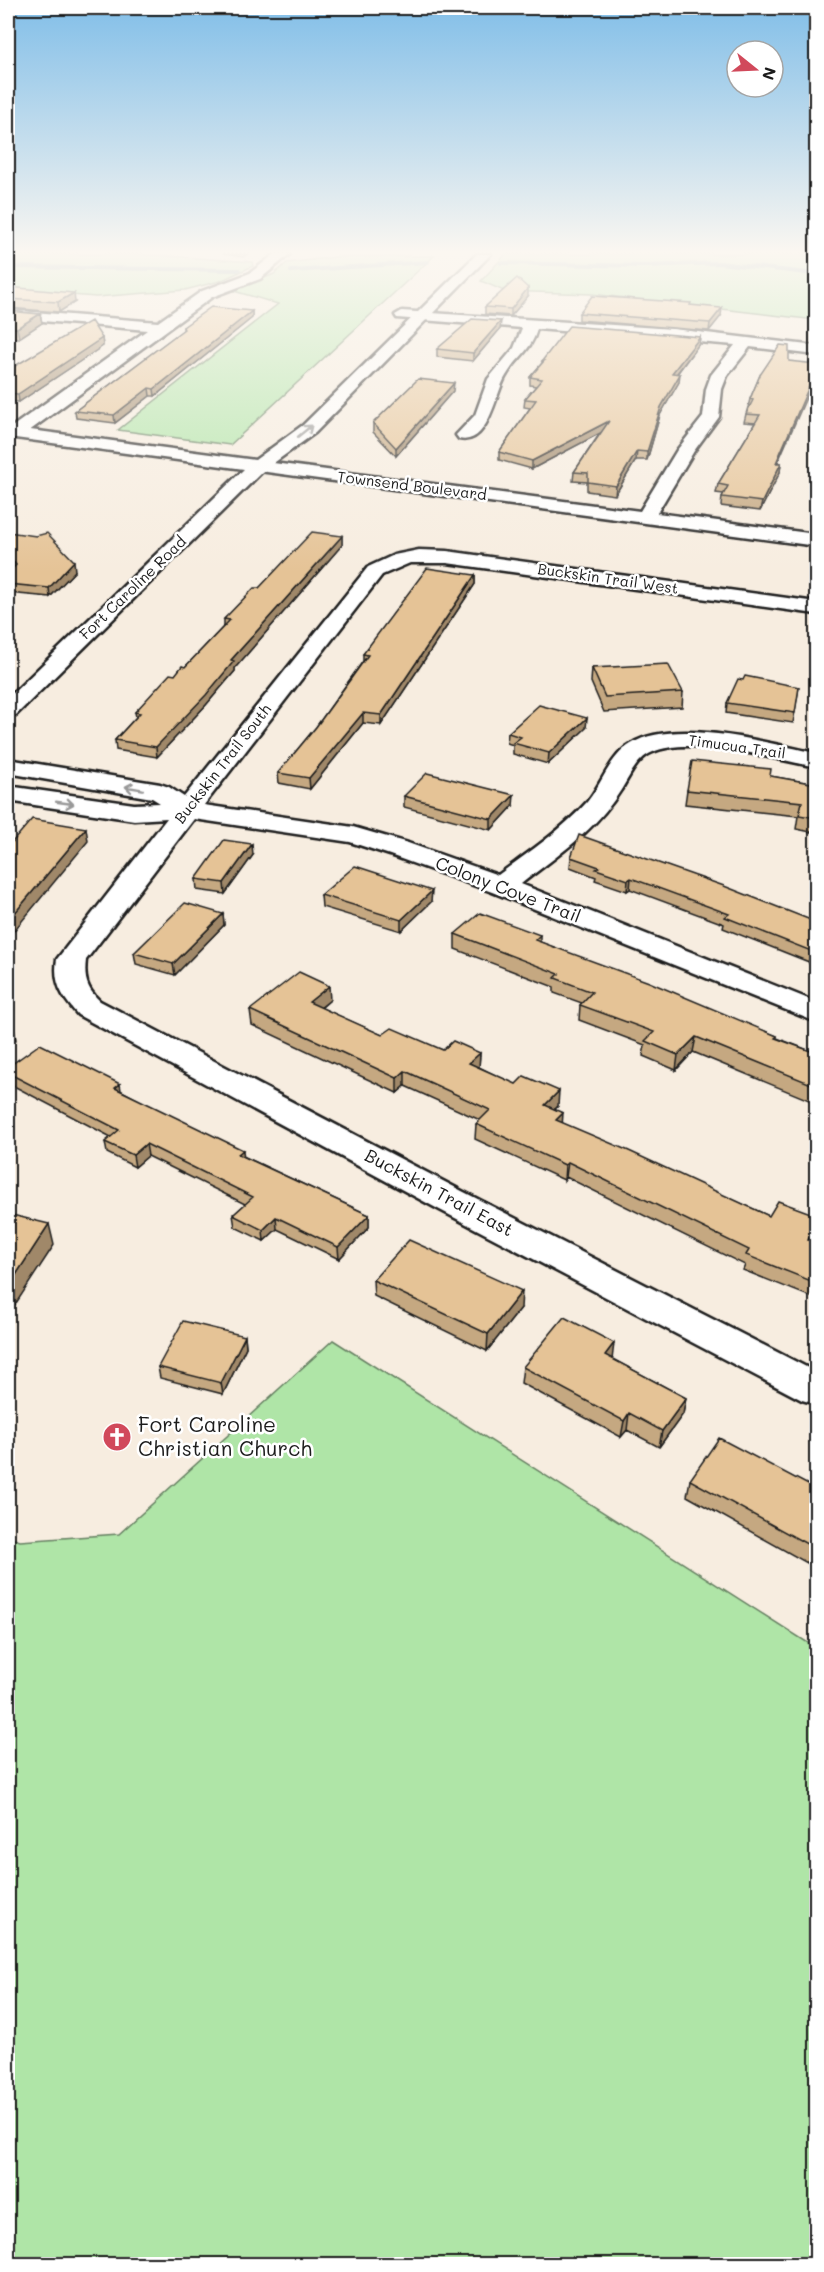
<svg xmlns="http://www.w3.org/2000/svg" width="824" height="2272" font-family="Mali,sans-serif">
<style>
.green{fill:#afe5a7;stroke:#668062;stroke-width:1.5}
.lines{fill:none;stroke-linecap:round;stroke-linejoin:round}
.stream{stroke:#5c8796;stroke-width:4}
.minor-casing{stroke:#1c1c1c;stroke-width:5}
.tertiary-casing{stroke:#1c1c1c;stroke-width:5}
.minor{fill:#fff;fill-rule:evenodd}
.tertiary{fill:#fff;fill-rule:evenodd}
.wall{fill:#c5a881;stroke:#1c1c1c;stroke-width:1.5}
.shaded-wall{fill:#a08869;stroke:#1c1c1c;stroke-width:1.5}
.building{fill:#e5c396;stroke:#1c1c1c;stroke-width:1.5}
.oneway{stroke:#999}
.labels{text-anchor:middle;stroke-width:5;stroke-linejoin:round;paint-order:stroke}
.far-street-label{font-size:15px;fill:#1c1c1c;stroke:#fff}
.street-label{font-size:18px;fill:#1c1c1c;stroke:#fff}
.near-poi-label{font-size:21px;fill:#1c1c1c;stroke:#fff;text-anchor:start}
</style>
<rect width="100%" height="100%" fill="#f7ede0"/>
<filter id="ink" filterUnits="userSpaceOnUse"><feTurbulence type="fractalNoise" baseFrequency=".0167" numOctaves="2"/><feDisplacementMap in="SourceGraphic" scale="12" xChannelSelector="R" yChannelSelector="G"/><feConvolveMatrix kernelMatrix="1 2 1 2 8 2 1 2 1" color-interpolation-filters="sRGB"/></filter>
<g filter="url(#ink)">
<path class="green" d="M8,254H139L252,262L253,266L220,281L185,290L96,297L8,290Z
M506,254H816V320L592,294L504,291L481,281Z
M434,256L230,445L118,430L278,304L234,291L274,274L287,263L335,257Z
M333,1340L816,1648V2264H8V1537L20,1541L119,1534Z"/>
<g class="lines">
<path class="stream" d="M501,263L645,266L719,263L816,274
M8,267L239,270
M291,271L428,262"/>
<g class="minor-casing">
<path id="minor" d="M275,254H290L260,279L212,297L21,437L15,438L8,435L9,429L147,330L8,318V310L158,322L202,291L250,273Z
M402,311L673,329L816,346V355L750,347L727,376L722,389L719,417L694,451L657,513L816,534V546L252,470L249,466L252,462L258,461L640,511L677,450L703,417L706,389L711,375L735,345L537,329C532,350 516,358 506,376C495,393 489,446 459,439L456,435L475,415L488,379L514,348L522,328L397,318L395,315Z
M419,550L447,551L816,602V614L447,563H410L382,575L204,805L353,827L408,843L498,875C529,852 561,831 587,802C602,784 610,756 631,744C674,717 769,743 816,753V767C775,759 691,735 653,752C637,758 630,776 621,790C596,830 558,855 521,884L816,1002V1022L492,892L390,855L350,842L194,819L86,960C84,978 86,988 100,1001L462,1191L816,1372V1404L802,1400L438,1209L78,1015C62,997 53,983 57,959L167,818L134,820L8,801V786L134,804L160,803L152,798L8,773V759L160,784L169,787L184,797L368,567L394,555Z"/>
</g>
<g class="tertiary-casing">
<path id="tertiary" d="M477,254H491L315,433L264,470L16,715L8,717V698L244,469L8,437V427L255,460L303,425Z"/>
</g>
<use href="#minor" class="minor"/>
<use href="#tertiary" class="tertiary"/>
</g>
<path class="wall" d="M223,254H248L243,257Z
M8,287L75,302L59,312L8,308Z
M528,296L511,316L485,314V307Z
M8,311L40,314L42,323L19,338L8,337Z
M252,311V318L155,396H150L115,423L76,418L75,411L183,330V327Z
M579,313L721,316L709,331L579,320Z
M500,329L473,361L437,357V349Z
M700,337L699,344L677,374L679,382L660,415L647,460H636L615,495L587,491V482L573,481L574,472L600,433L532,469L499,460V452L530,408L524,407L525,399L536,386L530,385V377L542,363V361Z
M102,338L103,346L19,402L8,401V370Z
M760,375L778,463H781L780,472L760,511L721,506L722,497L724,494L716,493L718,484L755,423L744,422L746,414L748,407L750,399Z
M453,391L396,456L373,432V423Z
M8,532L75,571L50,597L8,593V573L12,569L8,563Z
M342,536V545L235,668V671L206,705L157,757L116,750L115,740L136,717L135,712L175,675L185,667L224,626V619L259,588Z
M475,575V584L381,725L363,723L310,789L279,783L278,773L316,727L363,661V654Z
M592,668L683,692L682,707L604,712L591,682Z
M743,680L799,687L793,723L726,713L727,703Z
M586,728L548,764L513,754V745L507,743L508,733Z
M770,776L816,784V833L796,829L798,816L685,804L687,790Z
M404,796L513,806L491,830L404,807Z
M253,855L225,894L197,890L196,879Z
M571,857L816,922V961L812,959L809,962L723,928L724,924L630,889L627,891L595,880L596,877L570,867Z
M321,895L431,902L401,931L322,907Z
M223,914L224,925L175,975L136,964L134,953Z
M455,934L540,935V942L777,1036V1038L816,1053V1103L693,1052L676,1070L643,1056L645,1045L579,1020L580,1005L582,1003L554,993V987L455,949Z
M330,1000L321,1008L382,1035L443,1050L480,1053L479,1067L558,1106L555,1109L562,1123L769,1216L816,1233L812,1242L816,1243V1299L743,1270L745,1265L566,1177L564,1180L475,1139L476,1124L480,1120L405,1086L397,1093L252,1025L250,1010Z
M8,1067L122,1091L243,1156L369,1215V1227L339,1259L277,1229L264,1241L235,1227L233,1215L245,1204L148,1156L135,1167L107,1153L105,1142L111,1137L8,1083Z
M373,1280L521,1308L487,1351L374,1296Z
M245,1336L246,1347L223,1394L160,1378L158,1367Z
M612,1359L686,1398L683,1414L659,1447L627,1430L621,1437L521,1383L523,1367Z
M690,1480L816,1489V1568L687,1496Z"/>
<path class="shaded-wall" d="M528,288V296L511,316V309Z
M74,293L75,302L59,312L58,302Z
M722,308L721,316L709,331L710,323Z
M252,311V318L155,396L154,389Z
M40,314L42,323L19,338L17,328Z
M501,321L500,329L473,361V353Z
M700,337L699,344L671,381L672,373Z
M102,338L103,346L19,402L18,394Z
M816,370V375L774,471L776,463Z
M680,374L679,382L660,415L647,460V452L661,407Z
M454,383L453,391L396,456V448Z
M149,388L150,396L115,423L114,415Z
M609,421L608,429L532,469V461Z
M637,451L636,460L615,495L616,486Z
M781,463L780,472L760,511L762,502Z
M342,536V545L235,668V671L206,705L157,757L156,747L231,660Z
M74,561L75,571L50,597L49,588Z
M475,575V584L381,725V715Z
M363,713V723L310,789L309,778Z
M587,718L586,728L548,764L549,753Z
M514,795L513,806L491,830V819Z
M86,828L88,841L8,938V921Z
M252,844L253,855L225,894L224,883Z
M631,878L630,889L627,891L628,880Z
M432,891L431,902L401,931V920Z
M223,914L224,925L175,975L173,964Z
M815,948L812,959L809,962L811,951Z
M329,986L330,1000L309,1017V1002Z
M13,1023L16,1040L8,1043V1025Z
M696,1037L693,1052L676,1070L678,1055Z
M480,1053L479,1068L469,1063Z
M405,1071V1086L397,1093V1078Z
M120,1084L122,1096L115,1088Z
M559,1091L558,1106L544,1120L545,1105Z
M563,1113L562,1128L556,1120Z
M146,1144L148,1156L135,1167L133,1155Z
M243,1150L244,1161L238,1154Z
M568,1162L566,1177L564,1180L565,1165Z
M369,1215V1227L339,1259L338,1247Z
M276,1217L277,1229L264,1241L263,1230Z
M49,1224L54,1245L9,1314L8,1307V1287Z
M816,1224V1233L804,1255L808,1240Z
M522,1291L521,1308L487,1351L488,1334Z
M245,1336L246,1347L223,1394L221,1383Z
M614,1343L612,1360L605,1355Z
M686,1398L683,1414L659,1447L662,1431Z
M629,1413L627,1430L621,1437L624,1421Z"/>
<path class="building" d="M517,278L528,288L511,309L485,307Z
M8,287L74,293L58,302L8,299Z
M592,296L691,303L690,305L722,308L710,323L579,313Z
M211,307L252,311L154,389L149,388L114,415L75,411L184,329L183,327Z
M8,311L40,314L17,328H8Z
M472,319L501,321L473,353L437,349Z
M91,321L102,338L18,394L8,393V370Z
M569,326L700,337L672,373L680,374L661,407L647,452L637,451L616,486L588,482V473L574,472L609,421L532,461L499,452L536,400L525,399L542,379L530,377L544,361H542Z
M780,345L789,346V361L816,364V370L776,463H781L762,502L722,497L728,486L718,484L760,415L746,414L753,400L750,399L760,375Z
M418,379L454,383L396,448L373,423Z
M8,532L36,536L47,533L74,561L49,588L8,584V573L16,565L8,556Z
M312,532L342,536L231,660L234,661L206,695L156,747L115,740L140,713L135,712L170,674L175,675L182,666L185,667L230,620L224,619L254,588H259Z
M427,568L475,575L381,715L363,713L309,778L278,773L316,727L368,655L363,654Z
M668,664L683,692L605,697L592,668Z
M745,676L799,687L795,713L727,703L738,679L743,680Z
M539,705L587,718L549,753L513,743L521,737L508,733Z
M692,761L771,769L770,776L816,784V818L799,815L802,802L687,790Z
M427,773L514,795L491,819L404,796Z
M32,819L86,828L8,921V847Z
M579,835L724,886L816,922V948H815L811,951L725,917L729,914L631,878L628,880L596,869L599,867L571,857Z
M224,840L252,844L224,883L196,879Z
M355,866L432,891L401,920L321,895Z
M185,903L223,914L173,964L134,953Z
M480,913L540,935L535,940L649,982L777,1036L775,1038L816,1053V1086L696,1037L678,1055L645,1041L654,1032L580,1005L592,992L555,978L559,974L455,934Z
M299,972L329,986L309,1002L382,1035L392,1028L443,1050L453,1041L480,1053L469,1063L516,1084L524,1076L559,1091L545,1105L563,1113L556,1120L629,1151L769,1216L778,1201L816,1215V1224L808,1240L816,1243V1283L746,1255L749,1250L568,1162L565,1165L476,1124L490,1110L405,1071L397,1078L250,1010Z
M8,1016L13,1023L8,1025Z
M40,1044L120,1084L115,1088L243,1150L238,1154L369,1215L338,1247L276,1217L263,1230L233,1215L253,1197L146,1144L133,1155L105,1142L119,1130L8,1073V1067Z
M8,1214L49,1224L8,1287Z
M409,1240L522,1291L488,1334L373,1280Z
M564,1317L614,1343L605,1355L686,1398L662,1431L629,1413L624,1421L523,1367Z
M183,1321L245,1336L221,1383L158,1367Z
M719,1438L816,1489V1549L690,1480Z"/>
<defs><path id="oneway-shaft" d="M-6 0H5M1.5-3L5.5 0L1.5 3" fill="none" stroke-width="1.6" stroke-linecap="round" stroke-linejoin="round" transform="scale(1.5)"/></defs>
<g class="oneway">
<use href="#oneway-shaft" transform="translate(305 431) rotate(-39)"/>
<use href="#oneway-shaft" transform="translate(134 788) rotate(-170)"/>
<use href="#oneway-shaft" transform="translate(65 803) rotate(8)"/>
</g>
</g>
<linearGradient id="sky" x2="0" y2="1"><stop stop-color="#81bee8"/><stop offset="0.44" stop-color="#fbf7f1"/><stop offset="1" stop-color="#fbf7f1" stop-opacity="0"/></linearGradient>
<rect width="824" height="573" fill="url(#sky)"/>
<defs>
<g id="church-disc" transform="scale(1.5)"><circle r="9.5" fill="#d1495b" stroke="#fff"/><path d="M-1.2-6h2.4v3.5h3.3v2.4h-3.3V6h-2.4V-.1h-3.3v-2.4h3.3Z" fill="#fff"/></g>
</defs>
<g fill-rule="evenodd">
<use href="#church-disc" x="117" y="1437"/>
</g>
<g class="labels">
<g class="far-street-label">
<text transform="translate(412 486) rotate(7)" y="5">Townsend Boulevard</text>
<text transform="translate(608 579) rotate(8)" y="5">Buckskin Trail West</text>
<text transform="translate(133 588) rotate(-44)" y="5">Fort Caroline Road</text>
<text transform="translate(737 747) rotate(8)" y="5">Timucua Trail</text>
<text transform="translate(223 764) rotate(-52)" y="5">Buckskin Trail South</text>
</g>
<g class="street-label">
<text transform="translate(508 890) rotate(21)" y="6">Colony Cove Trail</text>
<text transform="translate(439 1193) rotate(28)" y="6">Buckskin Trail East</text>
</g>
<g class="near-poi-label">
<text x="138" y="1432">Fort Caroline<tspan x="138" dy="24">Christian Church</tspan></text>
</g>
</g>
<rect width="824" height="2272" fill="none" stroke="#fff" stroke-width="30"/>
<rect x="15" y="15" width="794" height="2242" fill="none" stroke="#1c1c1c" stroke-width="2" filter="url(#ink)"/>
<g transform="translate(755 69) rotate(108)"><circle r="28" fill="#ffffff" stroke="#a4a4a4" stroke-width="1.5"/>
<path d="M0-4.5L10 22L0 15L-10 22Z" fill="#d1495b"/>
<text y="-9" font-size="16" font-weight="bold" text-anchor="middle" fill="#1c1c1c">N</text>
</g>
</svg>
